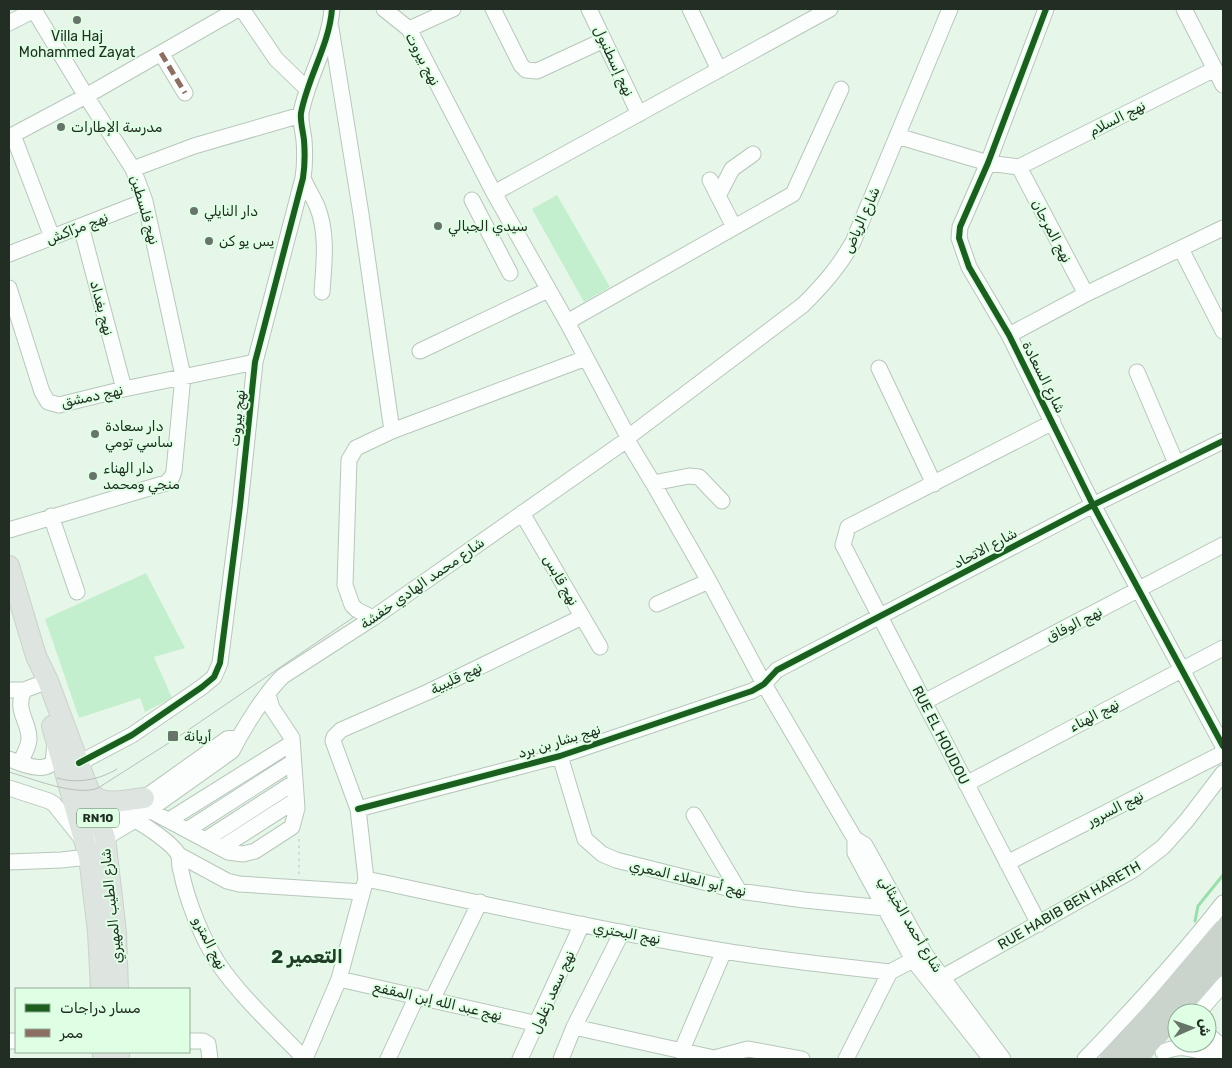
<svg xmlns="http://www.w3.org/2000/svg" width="1232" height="1068" font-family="Rubik,Cairo,sans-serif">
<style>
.green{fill:#c4efce}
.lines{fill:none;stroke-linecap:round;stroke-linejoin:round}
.stream{stroke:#9cddac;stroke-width:3}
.minor-casing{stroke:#b8c6bb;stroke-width:17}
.major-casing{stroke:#cad2cb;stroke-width:22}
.highway-casing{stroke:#cad2cb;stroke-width:24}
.path{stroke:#d3d8d5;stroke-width:2;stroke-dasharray:2.5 4;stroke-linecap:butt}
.minor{stroke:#fbfefc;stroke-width:15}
.major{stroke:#dee4df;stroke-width:20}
.highway{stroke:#cad4cc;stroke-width:22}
.tram{stroke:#babeba;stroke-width:1}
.quiet{stroke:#8d6e63;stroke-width:5;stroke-dasharray:10 5;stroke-linecap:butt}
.cycleway-casing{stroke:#deffe4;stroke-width:9}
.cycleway{stroke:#1b5e20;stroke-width:6}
.poi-dot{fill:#677469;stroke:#deffe4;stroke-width:2}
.labels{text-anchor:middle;stroke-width:4;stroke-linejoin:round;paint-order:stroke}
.shield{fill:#deffe4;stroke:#5a6d5e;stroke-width:1}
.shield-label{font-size:12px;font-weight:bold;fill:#222e24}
.poi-label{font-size:14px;fill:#222e24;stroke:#deffe4;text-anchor:start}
.street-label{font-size:14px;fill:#222e24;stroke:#deffe4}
.district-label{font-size:19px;font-weight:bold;fill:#213c28;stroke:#deffe4}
</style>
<rect width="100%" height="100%" fill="#e6f7e9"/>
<path class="green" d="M557,195L610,287L584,302L532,209Z
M146,573L185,648L154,657L172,698L145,712L140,698L79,718L45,619Z"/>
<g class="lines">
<path class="stream" d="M1195,921L1198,906L1223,875"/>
<g class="minor-casing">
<path id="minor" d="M242,9L276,59L307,89
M384,9L409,29L494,193L567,322L626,433
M493,9L521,65L526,70L537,71L604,40
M589,9L639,114
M690,9L719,70
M1046,9L988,163L960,227L959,238L969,267L1009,335L1093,505L1223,746
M1184,9L1223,85
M9,23L36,9
M331,28L361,214L392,431
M409,29L453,9
M161,53L185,93
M13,135L52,237
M897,136L988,163L1019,167
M9,137L86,96L238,9
M1019,167L1215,69
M1019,167L1086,294
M133,169L194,146L301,115
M303,178C307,188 313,197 317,206C328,233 324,264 322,292
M710,180L734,227
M494,193L830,9
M718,196L732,169L753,154
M472,200L510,273
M81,226L124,389
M1181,249L1223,331
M9,254L145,201
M9,288L42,392L48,402L59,405L124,389L255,362
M567,322L793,194L841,89
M1009,335L1086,294L1223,228
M420,351L548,290
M879,368L934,484
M1137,372L1176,463
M631,435L803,305C823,285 839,267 853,242L950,9
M630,445L653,483L709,581L764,684L855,839V853L913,960L991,1059
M653,483L689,476L699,477L722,501
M522,513L600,647
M51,516L77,592
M9,530L166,483L172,477L174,471L183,376L145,201L133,169L86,96L34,10
M657,604L709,581
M373,618L357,610L352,605L345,585L349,460L356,448L392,431L586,358
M9,690H24
M924,702L1223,545
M560,756L585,839L602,854L616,860L739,891L804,900L885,908
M9,759C21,763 43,774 53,762L55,743
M20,763C23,756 28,748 29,740C30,721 14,712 24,690L48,681
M79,763L132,735L202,687L214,677L220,663L240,506L255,362L303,178C305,165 305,153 304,140C303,131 300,121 301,113C308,76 329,46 332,9
M966,784L1223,648
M9,788L49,801L54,804L86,844L105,838L135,820L232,751C243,729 266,692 283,676L373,618L621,444
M358,809L560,756L752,691L764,684L777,670L1093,505L1223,441
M149,810L228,852L243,854L255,851L292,827L297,808L292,738L272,708L268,695
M694,815L739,891
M135,820C146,826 175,845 179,856C180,861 179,867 181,871C187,901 202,938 218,963C240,996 277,1030 305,1059
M169,820L292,743
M92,827L100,824L144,798L227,739L239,737
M187,830L293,762
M855,839L865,845L925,954L1003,1059
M205,840L295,782
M221,848L296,800
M179,855L227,881L239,884L362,892
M9,862L61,860L89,857
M1007,863L1223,753
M366,879C485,904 604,931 724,951C779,960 834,966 890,972
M1039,924L843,545L848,527L1053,422
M943,977L1133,870L1163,847L1187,820L1223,773
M339,979L538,1024
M432,1000L480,902
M1198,1013L1223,984
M574,1027L714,1058L748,1049L802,1059
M1207,1034L1223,1047
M9,1041H16
M189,1041H203L208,1044L210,1059
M681,1052L724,951
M1163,1052C1189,1040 1199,1057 1223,1053
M305,1059L339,979L366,879L358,809L333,741L334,737L341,730L428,692L582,617
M388,1059L417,996
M520,1059L582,924
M561,1059L574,1027L622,932
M846,1059L890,972L913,960
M1085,1059C1133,1009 1180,958 1223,903"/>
</g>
<g class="major-casing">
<path id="major" d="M9,566L36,656L48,681L89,791L105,838L116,932L118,989
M52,726L89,857L98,932L101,989
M90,793C104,807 126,800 144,798
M103,1059V1052
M119,1059V1052"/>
</g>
<g class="highway-casing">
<path id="highway" d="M1112,1059L1129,1042L1223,931
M1134,1059L1223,957"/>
</g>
<path class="path" d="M299,839V874"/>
<use href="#minor" class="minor"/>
<use href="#major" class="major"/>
<use href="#highway" class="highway"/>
<path class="tram" d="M9,772C31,778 76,797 98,788L175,739L354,617
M57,778C77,784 99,780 117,769"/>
<path class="quiet" d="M161,53L185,93"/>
<g class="cycleway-casing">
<path id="cycleway" d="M1046,9L988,163L960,227L959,238L969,267L1009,335L1093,505L1223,746
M79,763L132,735L202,687L214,677L220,663L240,506L255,362L303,178C305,165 305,153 304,140C303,131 300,121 301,113C308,76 329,46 332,9
M358,809L560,756L752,691L764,684L777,670L1093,505L1223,441"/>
</g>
<use href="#cycleway" class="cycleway"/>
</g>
<g class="poi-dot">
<circle cx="77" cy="20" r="5"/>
<circle cx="61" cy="127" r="5"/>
<circle cx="194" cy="211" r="5"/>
<circle cx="438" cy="226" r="5"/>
<circle cx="209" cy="241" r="5"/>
<circle cx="95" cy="434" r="5"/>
<circle cx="93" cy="476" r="5"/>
<rect x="167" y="730" width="12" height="12" rx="2.5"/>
</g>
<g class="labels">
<rect class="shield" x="77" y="808.5" width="42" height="19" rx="4"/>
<g class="shield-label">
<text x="98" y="822">RN10</text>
</g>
<g class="poi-label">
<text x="77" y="41" text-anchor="middle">Villa Haj<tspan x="77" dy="16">Mohammed Zayat</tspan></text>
<text x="71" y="132">مدرسة الإطارات</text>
<text x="204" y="216">دار النايلي</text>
<text x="448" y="231">سيدي الجبالي</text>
<text x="219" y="246">يس يو كن</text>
<text x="105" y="431">دار سعادة<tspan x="105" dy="16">ساسي تومي</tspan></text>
<text x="103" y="473">دار الهناء<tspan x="103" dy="16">منجي ومحمد</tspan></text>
<text x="184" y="741">أريانة</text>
</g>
<g class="street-label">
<text transform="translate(423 59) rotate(62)" y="5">نهج بيروت</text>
<text transform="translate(614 61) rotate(65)" y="5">نهج إسطنبول</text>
<text transform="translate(1117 118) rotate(-27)" y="5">نهج السلام</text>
<text transform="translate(145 210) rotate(74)" y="5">نهج فلسطين</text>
<text transform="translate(861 220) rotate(-66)" y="5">شارع الرياض</text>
<text transform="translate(77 228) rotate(-21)" y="5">نهج مرّاكش</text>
<text transform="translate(1052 231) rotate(62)" y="5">نهج المرجان</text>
<text transform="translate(102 308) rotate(75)" y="5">نهج بغداد</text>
<text transform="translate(1044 377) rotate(63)" y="5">شارع السعادة</text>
<text transform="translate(92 396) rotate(-12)" y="5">نهج دمشق</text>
<text transform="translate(237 418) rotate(-84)" y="5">نهج بيروت</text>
<text transform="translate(985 548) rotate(-28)" y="5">شارع الاتحاد</text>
<text transform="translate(561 580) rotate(60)" y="5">نهج قابس</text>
<text transform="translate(422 583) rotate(-35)" y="5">شارع محمد الهادي خفشة</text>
<text transform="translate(1074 624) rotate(-27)" y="5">نهج الوفاق</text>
<text transform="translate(456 678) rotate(-26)" y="5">نهج قليبية</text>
<text transform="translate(1094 715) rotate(-28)" y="5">نهج الهناء</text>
<text transform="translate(941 735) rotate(63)" y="5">RUE EL HOUDOU</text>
<text transform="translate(559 741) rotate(-17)" y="5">نهج بشار بن برد</text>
<text transform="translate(1115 808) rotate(-27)" y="5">نهج السرور</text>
<text transform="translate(688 878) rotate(13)" y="5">نهج أبو العلاء المعري</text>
<text transform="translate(1069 905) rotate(-30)" y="5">RUE HABIB BEN HARETH</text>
<text transform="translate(111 906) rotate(-96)" y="5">شارع الطيب المهيري</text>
<text transform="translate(911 924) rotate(59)" y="5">شارع أحمد الخبثاني</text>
<text transform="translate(627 933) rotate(10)" y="5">نهج البحتري</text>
<text transform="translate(210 943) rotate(63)" y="5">نهج المترو</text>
<text transform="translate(552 992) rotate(-66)" y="5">نهج سعد زغلول</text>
<text transform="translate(438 1001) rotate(13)" y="5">نهج عبد الله إبن المقفع</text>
</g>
<g class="district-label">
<text x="307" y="963">التعمير 2</text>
</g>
</g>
<rect width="1232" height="1068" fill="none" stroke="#222e24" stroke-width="20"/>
<rect x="15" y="988" width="175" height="65" fill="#deffe4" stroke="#93ab97"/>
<rect x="25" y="1004" width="25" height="8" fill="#1b5e20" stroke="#93ab97"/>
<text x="60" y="1013" font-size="15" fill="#222e24">مسار دراجات</text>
<rect x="25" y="1029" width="25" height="8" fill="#8d6e63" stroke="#93ab97"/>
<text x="60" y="1038" font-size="15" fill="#222e24">ممر</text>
<g transform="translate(1192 1028) rotate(88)"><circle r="24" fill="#deffe4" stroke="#93ab97"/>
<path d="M0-4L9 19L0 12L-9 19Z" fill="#677469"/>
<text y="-8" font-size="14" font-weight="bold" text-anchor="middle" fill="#222e24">ش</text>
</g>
</svg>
